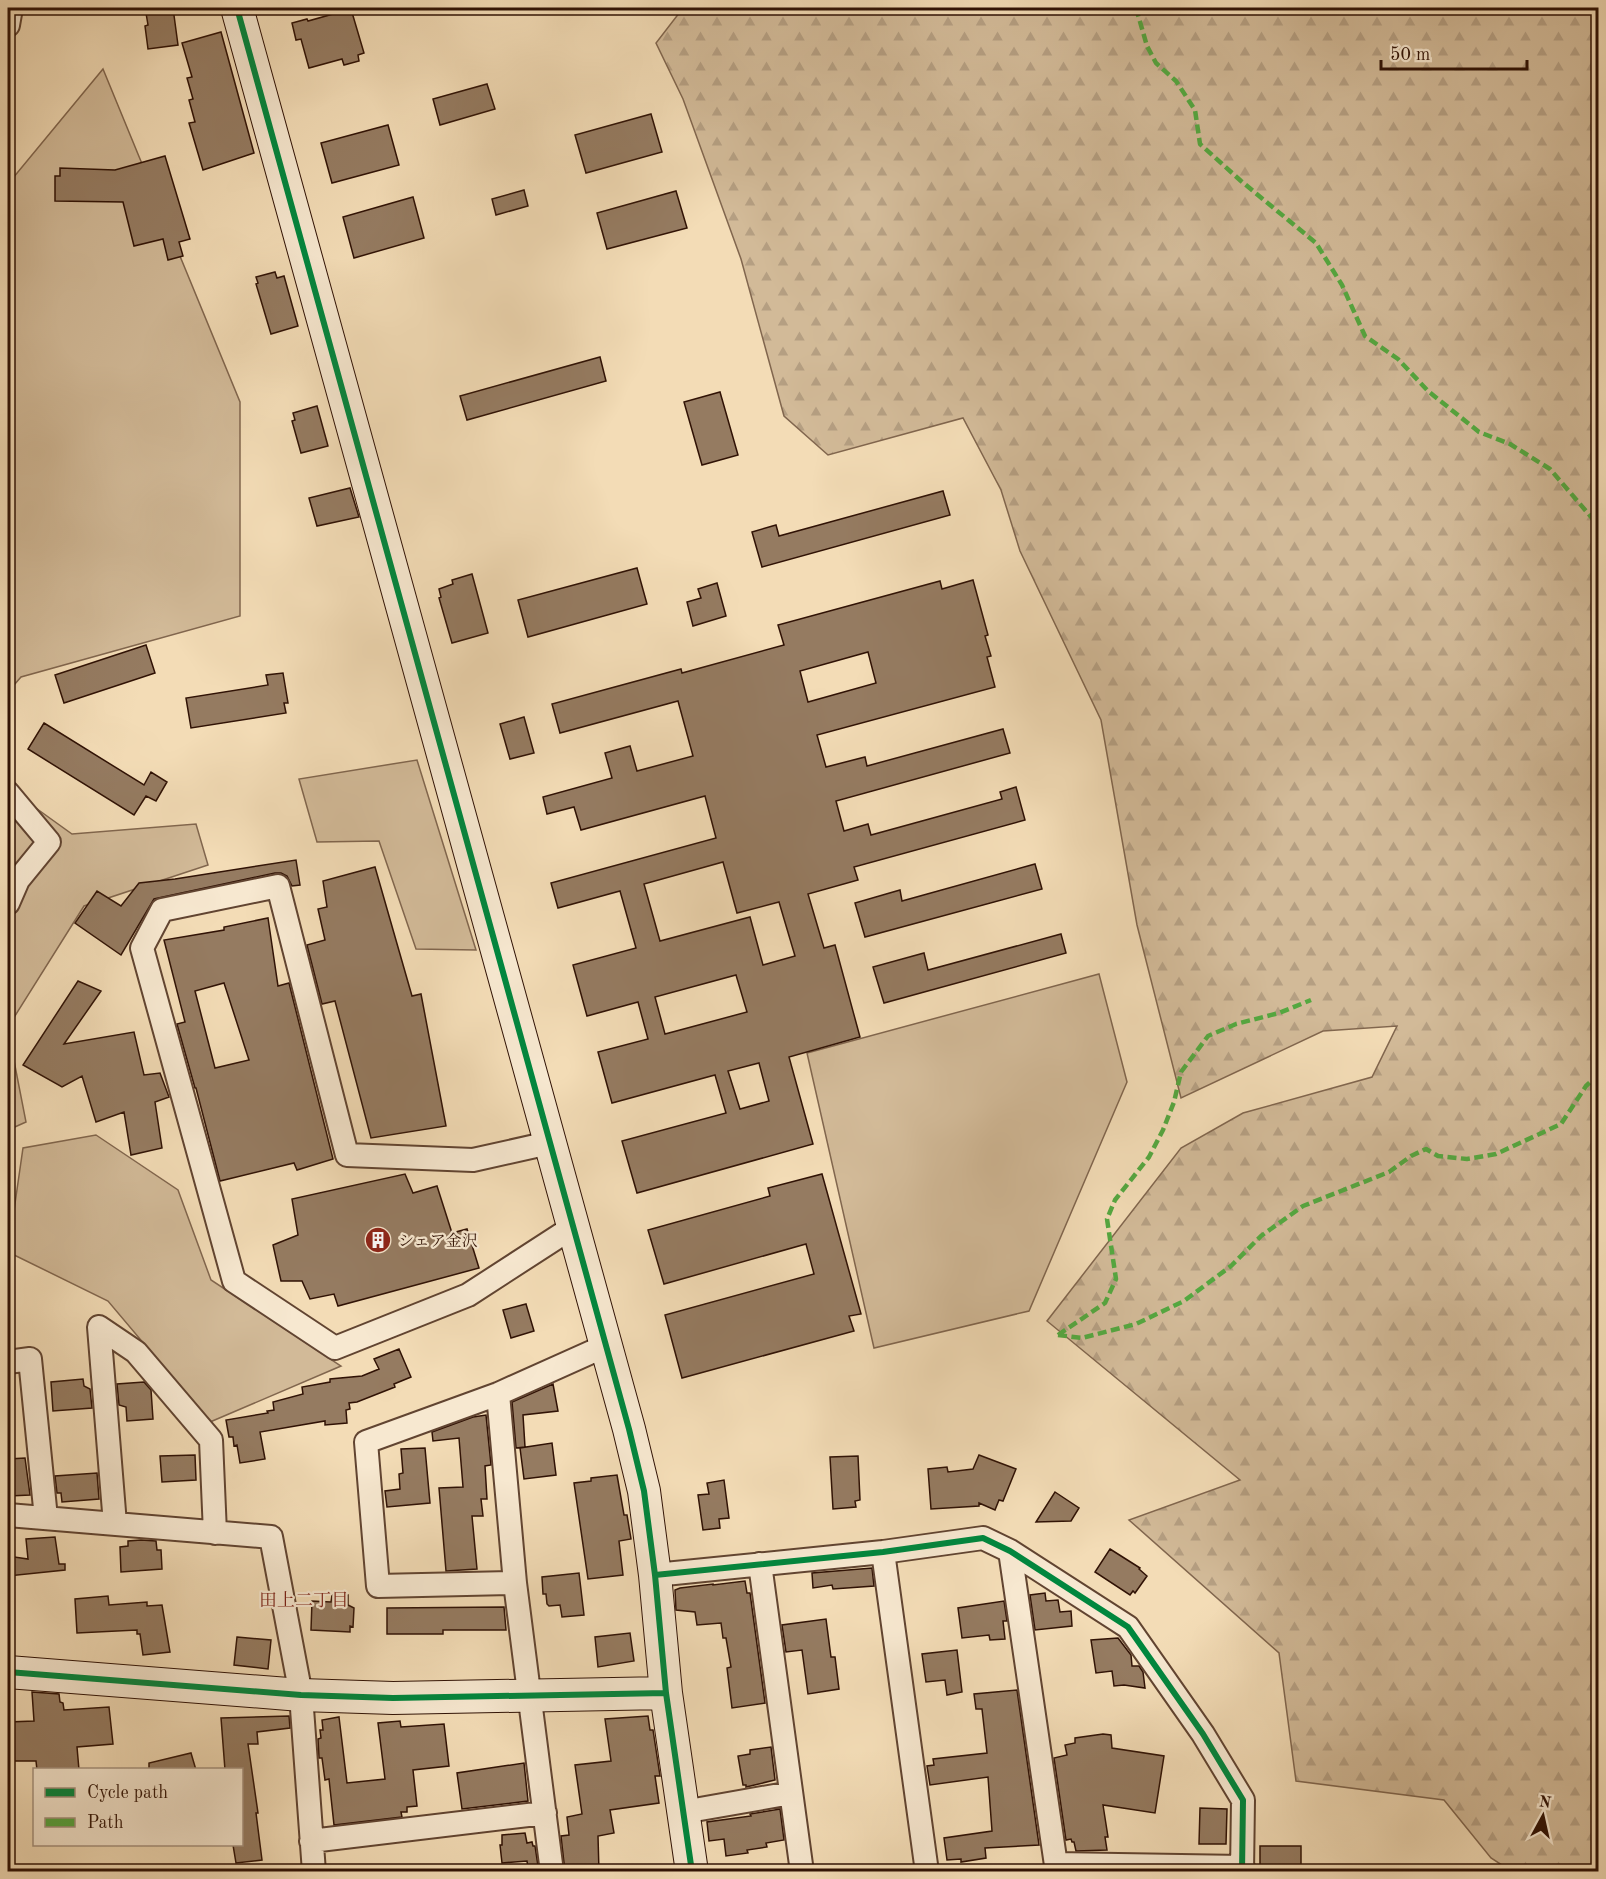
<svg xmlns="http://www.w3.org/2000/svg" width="1606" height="1879" font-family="'Old Standard TT','Noto Serif JP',serif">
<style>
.grass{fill:#d2ba98;stroke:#81664e;stroke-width:1.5}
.forest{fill:url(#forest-firs);stroke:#81664e;stroke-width:1.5}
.building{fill:#957b61;stroke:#301205;stroke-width:1.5;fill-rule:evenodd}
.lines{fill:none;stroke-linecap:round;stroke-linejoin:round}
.street-casing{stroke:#614431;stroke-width:26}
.secondary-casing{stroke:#301205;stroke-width:34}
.street{stroke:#f7e8d0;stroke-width:22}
.secondary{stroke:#f7e8d0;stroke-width:32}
.quiet{stroke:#54a840;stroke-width:4.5;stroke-dasharray:9 4.5;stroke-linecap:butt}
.cycleway-casing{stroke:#f7e8d0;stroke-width:10}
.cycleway{stroke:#00873e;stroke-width:6}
.labels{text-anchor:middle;stroke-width:4.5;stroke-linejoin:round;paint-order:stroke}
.poi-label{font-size:16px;fill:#301205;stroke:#f7e8d0;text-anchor:start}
.neighbourhood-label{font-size:18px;fill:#7a1f14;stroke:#f7e8d0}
</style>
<defs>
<pattern id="forest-firs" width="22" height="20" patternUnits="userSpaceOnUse" patternTransform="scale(1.5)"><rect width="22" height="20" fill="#d2ba98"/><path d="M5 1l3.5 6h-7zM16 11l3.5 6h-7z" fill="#b59f82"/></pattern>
</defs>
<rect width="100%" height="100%" fill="#f3dcb6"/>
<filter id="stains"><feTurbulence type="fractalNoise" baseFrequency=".00333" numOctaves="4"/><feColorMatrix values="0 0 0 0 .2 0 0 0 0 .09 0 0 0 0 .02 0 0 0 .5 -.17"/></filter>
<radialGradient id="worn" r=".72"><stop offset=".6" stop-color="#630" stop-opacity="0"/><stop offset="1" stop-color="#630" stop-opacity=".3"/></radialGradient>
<path class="grass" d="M103,69L240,402V616L21,677L8,692V184Z
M417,760L476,950L416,949L379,841L317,842L299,779Z
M8,788L72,834L196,824L208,865L84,906L8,1027Z
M1099,974L1127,1082L1029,1311L874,1348L807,1053Z
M8,1030L26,1122L8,1130Z
M96,1135L178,1190L211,1280L341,1366L210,1422L108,1301L8,1252L23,1148Z"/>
<path class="forest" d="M683,8H1598V1871H1511L1491,1858L1444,1800L1296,1781L1279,1653L1129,1520L1240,1480L1047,1321L1181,1148L1243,1113L1372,1077L1397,1026L1323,1031L1181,1098L1137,925L1101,720L1020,551L1001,490L963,418L828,455L784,416L741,259L683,99L656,43Z"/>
<path class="building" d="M149,8H173L178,45L148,49L145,26L148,25L146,13L150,12Z
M351,9L364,53L358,55L359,61L344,65L342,59L309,68L301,39L296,40L292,23L307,19L308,21Z
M221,32L254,153L203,170L189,123L195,122L189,100L193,99L187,78L192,77L182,43Z
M487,84L495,109L440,125L433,99Z
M651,114L662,152L586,173L575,135Z
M388,125L399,165L332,183L321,143Z
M165,156L190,239L179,242L183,256L168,260L163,239L134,246L123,202L55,201V176H60V168L115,170Z
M524,190L528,206L496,215L492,199Z
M676,191L687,228L607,249L597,213Z
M413,197L424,238L354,258L343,217Z
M275,272L277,278L284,276L298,326L271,334L256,284L258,283L256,277Z
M600,357L606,381L467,420L460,396Z
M720,392L738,455L702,465L684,402Z
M317,406L328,446L301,453L292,421L295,420L293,413Z
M350,488L359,517L317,526L309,498Z
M943,491L950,515L762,567L752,532L776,525L779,536Z
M637,568L647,604L528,637L518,600Z
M472,574L488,633L452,643L439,598L441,597L439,589L453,584L452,580Z
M973,580L988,635L985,636L991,656L987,657L995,687L817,735L826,767L865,757L867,766L1003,729L1010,753L836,801L844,831L868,824L871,835L1002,799L1000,792L1016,787L1025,820L854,867L858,880L808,894L824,948L835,945L860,1037L789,1057L813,1144L637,1193L622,1141L726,1113L715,1075L612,1103L598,1052L648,1039L638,1002L587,1016L573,965L636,948L620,891L558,908L551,883L716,838L705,796L581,830L574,807L547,814L543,797L612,778L605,753L630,746L637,771L693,756L678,701L560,733L552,704L681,669L682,673L784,645L778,625L940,581L942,589ZM868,652L876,683L808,702L800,671ZM723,862L737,913L779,902L795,956L763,965L750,917L660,941L644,884ZM736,975L747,1012L665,1034L655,997ZM759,1063L769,1101L740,1109L728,1071Z
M717,583L726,616L693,626L687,602L701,598L698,589Z
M146,645L155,673L64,703L55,675Z
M283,673L288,703H284L286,713L191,728L186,698L268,685L266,675Z
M524,717L534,753L510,759L500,724Z
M44,723L144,785L151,772L167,782L156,801L146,796L134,815L28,749Z
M296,860L300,885L292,886L287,876L281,873H275L154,899L121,955L75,923L97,891L121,906L139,883L175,879Z
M1035,864L1042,889L865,937L855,903L900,890L902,901Z
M375,867L412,996L421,994L446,1126L371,1138L335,1001L322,1004L307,945L325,940L318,909L327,907L323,881Z
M268,918L278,986L289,983L333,1159L297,1170L294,1163L220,1181L196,1088H195L177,1024L185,1022L164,940L224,930V927ZM224,983L249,1060L215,1068L195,991Z
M1061,934L1066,953L884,1003L873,967L924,953L928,970Z
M78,981L101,991L64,1044L134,1032L144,1075L160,1073L169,1097L155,1102L162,1148L131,1155L124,1112L96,1122L82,1076L62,1087L23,1065Z
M405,1174L413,1193L437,1186L452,1233L467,1229L479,1268L338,1306L334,1294L310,1299L302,1281H281L273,1245L298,1235L292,1199Z
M822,1174L861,1314L849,1316L854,1331L682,1378L665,1315L814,1274L806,1244L664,1284L648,1230L770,1196L768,1188Z
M526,1304L534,1331L511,1338L503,1310Z
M399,1349L411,1377L394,1384L395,1387L357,1402L349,1403L350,1409L346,1410L347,1423L325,1425V1421L260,1432L265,1459L240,1463L237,1445L234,1446L233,1437H229L226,1420L268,1413L267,1411L274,1410L273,1402L303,1394L302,1387L330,1382V1379L362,1376L379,1369L374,1359Z
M83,1379L84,1386L90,1389L92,1408L53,1411L51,1382Z
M144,1382L151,1390L153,1419L127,1421L126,1407L119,1405L117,1384Z
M553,1384L558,1411L523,1415L525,1447L516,1448L512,1402Z
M486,1415L491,1465L485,1466L487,1499H481L483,1516H472L477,1569L446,1571L439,1488L463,1487L459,1438L433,1441L432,1432L473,1417Z
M552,1443L556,1475L524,1479L520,1448Z
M425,1448L430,1503L387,1507L385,1491L400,1489L399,1474L403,1473L401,1449Z
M195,1455L196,1480L162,1482L160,1456Z
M979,1455L1016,1469L1003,1501L999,1500L995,1510L979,1503V1506L931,1509L928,1469L947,1467L948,1472L973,1469Z
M858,1456L860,1500L855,1501L856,1507L833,1509L830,1457Z
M25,1458L30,1495L9,1496L8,1459Z
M97,1473L99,1499L62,1502L61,1493H57L55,1476Z
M617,1475L624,1515H627L631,1539L619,1541L623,1575L588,1579L574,1483L591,1481V1478Z
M724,1480L729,1518L719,1519L720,1528L703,1530L698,1495L709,1494L707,1483Z
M1055,1492L1079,1508L1071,1521L1036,1522Z
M55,1537L59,1564H65V1570L8,1576V1556L28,1559L26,1539Z
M141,1540L156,1541L157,1550H161L162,1569L121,1572L120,1547L128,1546V1541Z
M1110,1549L1140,1568L1139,1569L1147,1576L1135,1593L1133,1591L1130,1595L1095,1572Z
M872,1568L874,1586L833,1589L832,1585L813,1588L812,1573Z
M579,1573L584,1615L562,1617L560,1605L549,1606L547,1604L546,1594H543L542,1577Z
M745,1581L747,1593H750L765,1703L732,1708L727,1668L731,1667L726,1638H723L721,1623L697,1625L695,1612L676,1610L675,1590L680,1588L713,1584V1585Z
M1045,1593L1046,1601L1058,1600L1060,1612L1071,1611L1072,1626L1035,1630L1030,1595Z
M332,1595H348V1605L354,1608L353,1627L350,1626V1632L311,1630L312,1601L331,1602Z
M108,1596L109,1605L147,1602V1606L162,1605L170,1652L143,1655L140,1634H137V1630L77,1633L75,1599Z
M1004,1601L1007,1621H1003L1005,1639L990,1640L989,1635L962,1638L958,1608Z
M504,1607L506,1630H443V1634H387V1608Z
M826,1619L831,1657H835L839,1689L808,1694L802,1650L786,1652L782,1625Z
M630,1633L634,1661L598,1667L595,1637Z
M237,1637L271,1640L268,1669L234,1665Z
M1118,1638L1131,1655L1132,1666H1139L1143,1672L1145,1688L1124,1685L1114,1686L1112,1671L1096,1673L1091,1640Z
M957,1650L962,1692L947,1695L945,1680L926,1682L922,1654Z
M1017,1690L1039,1845L985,1848L986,1858L961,1862V1859L947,1860L944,1838L992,1831L988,1777L930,1785L927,1766L934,1765L933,1759L987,1753L982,1709H976L974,1694Z
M32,1692L59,1694L60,1702L63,1703L64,1710L109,1707L113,1744L77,1747L79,1770H37L36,1761H13V1749H8V1722L34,1721Z
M289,1716L290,1728L257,1732L258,1744H248L258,1813H256L262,1860L236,1863L233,1845H242V1770H225L221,1718Z
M648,1716L650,1730H653L660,1776H655L659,1803L610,1810L614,1833L598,1836L599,1872H565L561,1836L569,1835L567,1817L582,1814L575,1765L611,1761L605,1719Z
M339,1717L347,1783L385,1779L378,1723L400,1721L401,1727L444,1724L449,1766L413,1770L417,1806L407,1807V1812H401L402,1817L334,1825L329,1779L325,1780L322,1758H319L318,1739L321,1738L320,1730H323L322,1720Z
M1103,1734L1111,1735L1112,1748L1164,1756L1155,1813L1103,1805L1108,1837H1105L1107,1850L1076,1851L1074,1842H1072L1071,1839L1066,1840L1054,1758L1067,1755L1065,1745L1075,1743V1738Z
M771,1747L775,1780L746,1787V1785H743L738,1756L750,1754V1750Z
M191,1753L196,1770H149V1763Z
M524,1763L528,1801L462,1809L457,1773Z
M1200,1808L1227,1809L1226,1844H1199Z
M780,1809L784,1840L766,1843L767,1847L747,1850L748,1853L726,1856L724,1839L709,1841L707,1822L751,1816L750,1814Z
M525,1833L527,1843L532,1842L533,1846H535L538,1866L528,1868L527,1861L502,1863L500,1845H502V1835Z
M1260,1846H1301V1871H1260Z"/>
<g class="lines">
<g class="street-casing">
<path id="street" d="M8,25L11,8
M8,793L49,842L18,880L8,903
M549,1143L473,1160L347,1155L278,886L162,910L142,948L234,1281L335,1348L468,1295L573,1227
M8,1362L30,1359L46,1518
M498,1394L515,1583L552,1872
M8,1515L271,1537L301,1695L314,1872
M115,1524L99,1327L136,1352L211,1440L215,1533
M1010,1551L1057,1872
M883,1552L927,1872
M760,1564L802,1872
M655,1575L883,1552L983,1538L1010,1551L1128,1627L1203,1734L1243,1800L1242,1872
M515,1583L378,1586L366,1442L498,1394L605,1346
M683,1812L791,1793
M311,1841L545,1813
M1056,1864L1243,1867"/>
</g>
<g class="secondary-casing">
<path id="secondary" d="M237,8L629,1429L644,1491L655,1575L666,1693L692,1872
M8,1672L301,1695L393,1698L666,1693"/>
</g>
<use href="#street" class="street"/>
<use href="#secondary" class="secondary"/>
<path class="quiet" d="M1136,8L1147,46L1156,63L1176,81L1195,110L1200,144L1241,181L1316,243L1342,285L1365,336L1398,359L1428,391L1479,432L1510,444L1550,469L1598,525
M1058,1335L1082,1338L1136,1324L1184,1301L1231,1266L1261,1236L1303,1206L1389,1172L1411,1156L1426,1149L1438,1156L1467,1159L1496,1154L1561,1124L1586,1086L1598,1075
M1058,1335L1105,1303L1116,1279L1107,1219L1115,1200L1149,1157L1163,1130L1174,1102L1181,1072L1208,1036L1236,1024L1279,1013L1311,1000"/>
<g class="cycleway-casing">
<path id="cycleway" d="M237,8L629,1429L644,1491L655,1575L666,1693L692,1872
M655,1575L883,1552L983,1538L1010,1551L1128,1627L1203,1734L1243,1800L1242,1872
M8,1672L301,1695L393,1698L666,1693"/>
</g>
<use href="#cycleway" class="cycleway"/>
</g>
<defs>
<g id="building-disc" transform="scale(1.35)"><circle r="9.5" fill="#8f2418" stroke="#f7e8d0"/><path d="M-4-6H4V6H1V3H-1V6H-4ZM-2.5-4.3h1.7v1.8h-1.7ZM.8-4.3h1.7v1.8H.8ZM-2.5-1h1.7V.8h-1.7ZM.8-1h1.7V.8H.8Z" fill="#fff"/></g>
</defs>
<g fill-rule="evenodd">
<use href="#building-disc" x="378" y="1240"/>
</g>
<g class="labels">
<g class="poi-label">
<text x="398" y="1246">シェア金沢</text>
</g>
<g class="neighbourhood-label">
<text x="304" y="1606">田上二丁目</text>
</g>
</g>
<rect width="1606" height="1879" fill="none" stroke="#f3dcb6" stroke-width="30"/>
<rect x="9" y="9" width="1588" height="1861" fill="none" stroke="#301205" stroke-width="3"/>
<rect x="15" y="15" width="1576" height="1849" fill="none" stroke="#301205" stroke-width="1.5"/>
<rect x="33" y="1768" width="210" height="78" fill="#f7e8d0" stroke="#a7927f" stroke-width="1.5"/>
<rect x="45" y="1788" width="30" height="9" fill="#00873e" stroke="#a7927f" stroke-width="1.5"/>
<text x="87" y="1798" font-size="18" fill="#301205">Cycle path</text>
<rect x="45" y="1818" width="30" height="9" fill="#54a840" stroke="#a7927f" stroke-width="1.5"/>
<text x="87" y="1828" font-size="18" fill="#301205">Path</text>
<g transform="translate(1543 1816) rotate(8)" stroke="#f7e8d0" stroke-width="4.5" paint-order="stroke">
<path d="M0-4.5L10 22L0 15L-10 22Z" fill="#301205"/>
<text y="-9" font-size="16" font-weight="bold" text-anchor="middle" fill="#301205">N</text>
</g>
<path d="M1381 60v9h146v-9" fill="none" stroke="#301205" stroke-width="3"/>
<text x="1390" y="60" font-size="18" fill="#301205" stroke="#f7e8d0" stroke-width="4.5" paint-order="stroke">50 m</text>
<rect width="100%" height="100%" filter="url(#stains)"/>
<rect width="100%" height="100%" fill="url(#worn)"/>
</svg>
